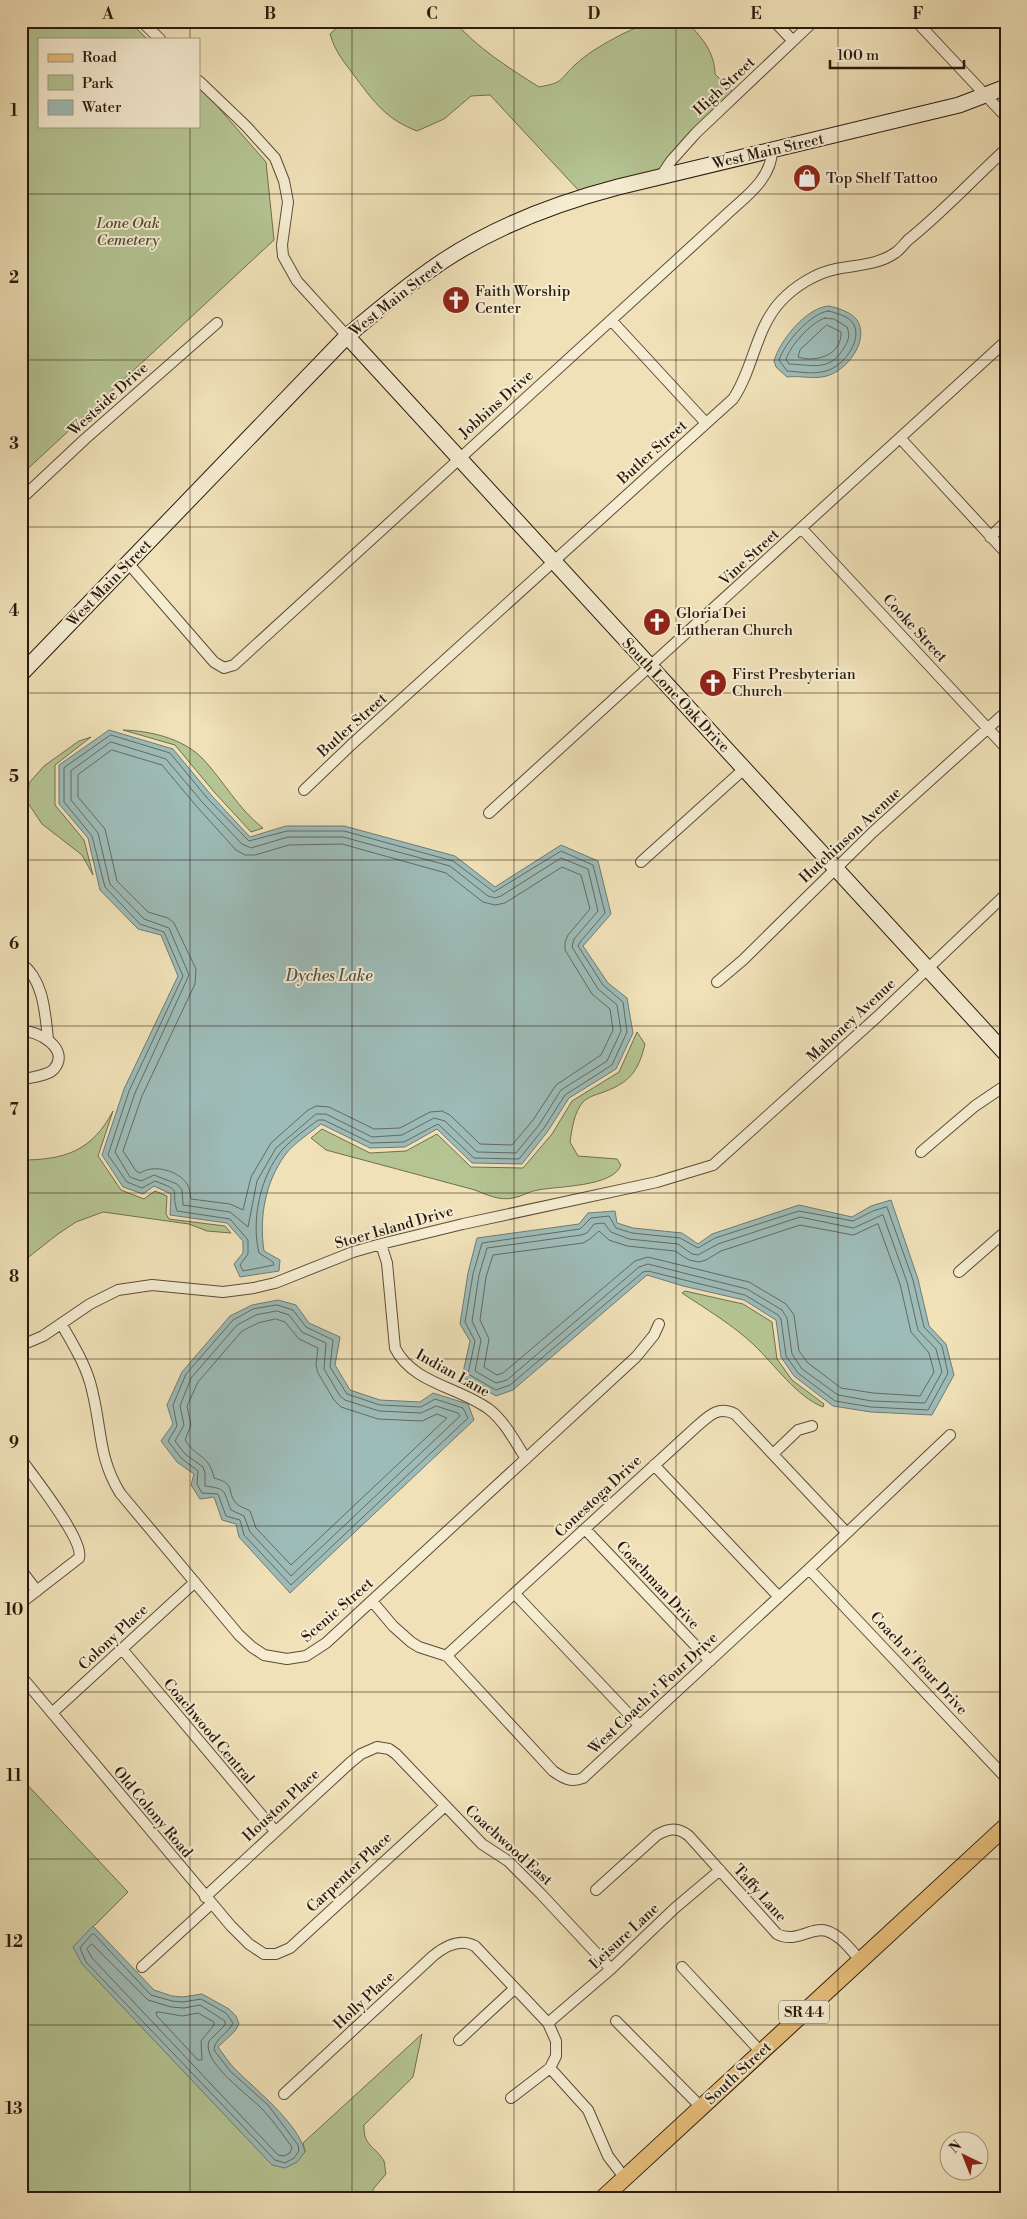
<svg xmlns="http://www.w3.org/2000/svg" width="1027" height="2219" font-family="'Libre Bodoni',serif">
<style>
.green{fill:#b5c493;stroke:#706f51}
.water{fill:#9dbbb7;stroke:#6f7b74}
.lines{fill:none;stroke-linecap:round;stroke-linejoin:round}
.shore{stroke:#646a63;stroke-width:1}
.street-casing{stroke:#5c4c39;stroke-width:12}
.secondary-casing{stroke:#2a1a0f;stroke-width:17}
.primary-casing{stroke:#2a1a0f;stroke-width:18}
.street{stroke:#f5ecd1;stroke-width:10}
.secondary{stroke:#f5ecd1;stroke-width:15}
.primary{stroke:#e8c07c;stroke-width:16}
.grid{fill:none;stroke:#2a1a0f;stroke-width:1;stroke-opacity:0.55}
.labels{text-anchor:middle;stroke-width:4;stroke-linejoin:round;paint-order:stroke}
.shield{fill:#f5ecd1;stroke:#675949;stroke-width:1}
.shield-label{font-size:14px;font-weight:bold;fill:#2a1a0f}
.street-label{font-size:15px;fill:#2a1a0f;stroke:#f5ecd1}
.poi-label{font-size:15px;fill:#2a1a0f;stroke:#f5ecd1;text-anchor:start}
.park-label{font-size:15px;font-style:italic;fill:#544d37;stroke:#f5ecd1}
.water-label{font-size:16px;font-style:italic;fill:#52524a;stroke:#f5ecd1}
.neatline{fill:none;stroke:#2a1a0f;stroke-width:2}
.grid-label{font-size:16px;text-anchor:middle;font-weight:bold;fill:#2a1a0f}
</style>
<rect width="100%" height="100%" fill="#f0e1b8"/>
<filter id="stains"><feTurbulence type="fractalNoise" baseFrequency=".004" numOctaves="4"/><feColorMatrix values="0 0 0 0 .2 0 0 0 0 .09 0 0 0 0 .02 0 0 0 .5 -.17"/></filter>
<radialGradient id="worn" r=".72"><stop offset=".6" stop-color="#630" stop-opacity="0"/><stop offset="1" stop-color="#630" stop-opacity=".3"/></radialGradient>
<path class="green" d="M21,21H129L147,39H39V126H199V88L217,106L266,162L274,240L21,475Z
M344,21H454C477,48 509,68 539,87C566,82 558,80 576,64C593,48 635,25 658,21C667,20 677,21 685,21C701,35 715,53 715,74L738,97L666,170L580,192L490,95L471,96L444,119L417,131C386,119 375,103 356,78C345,63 335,52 330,34Z
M123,730C150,731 182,738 202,758C224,781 238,809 263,828L251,832L215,793L175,745Z
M91,737L55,765V805L84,840L93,875L82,855L42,824L28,803L29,783L44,766L79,741Z
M637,1032L645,1044C638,1073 629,1083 601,1093C595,1095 588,1097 583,1102C574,1112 572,1129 570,1142L578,1156L617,1159L621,1165C613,1187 558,1186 538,1190C529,1191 521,1197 513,1198C500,1201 487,1195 475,1190L326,1150L311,1138L322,1129L370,1153L406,1151L437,1134L471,1167L523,1168L552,1134L572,1101L619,1072Z
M113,1111L98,1156L121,1190L144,1199L155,1191L167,1196L166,1214L169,1219L225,1226L231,1233L207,1231L189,1224L103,1212L76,1222L58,1234L21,1263V1160C65,1160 92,1151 113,1111Z
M685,1291L743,1304L772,1322L777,1359L792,1380L824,1404L823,1407C797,1397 774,1364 754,1345C733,1325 706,1309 682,1293Z
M21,1778L128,1892L73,1947L305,2152L303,2143L422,2034L413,2077L364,2125C363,2146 375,2146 384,2161C385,2164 385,2170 386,2174L374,2188L369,2198H21Z"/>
<path class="water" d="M829,306C838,308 851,312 857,320C869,339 850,366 832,374C817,381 802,375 787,377L776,367L774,361C780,340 807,307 829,306Z
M109,730L173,749L212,796L250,837L286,826H344L455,856L495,887L561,845L598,861L611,914L583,946L608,983L627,998L633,1033L616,1069L569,1098L548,1131L522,1164L472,1163L437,1129L405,1147L370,1148L321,1124C310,1133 294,1143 285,1155C265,1183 259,1217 264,1251L280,1260L279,1271L240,1277L234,1264L243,1253V1241L227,1223L170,1215L171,1194L154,1186L143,1194L123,1187L102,1155L124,1089L178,976L161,935L138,929L100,890L88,838L59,804V765Z
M891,1200L918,1279L929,1326L946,1344L954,1375L932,1415L871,1412L833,1406L794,1376L781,1357L776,1320L744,1300L683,1286L647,1275L513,1390L496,1396L462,1377L470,1341L460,1324L468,1273L477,1238L579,1224L588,1213L615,1211L617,1223L633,1228L682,1233L698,1244L712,1234L799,1205L852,1217L871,1206Z
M278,1300L296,1305L309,1323L340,1337L335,1365L350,1390L380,1400L420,1402L433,1393L468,1404L474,1420L290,1593L239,1537L236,1524L222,1520L214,1497L200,1499L191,1485L194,1474L177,1462L161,1441L173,1424L167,1405L182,1372L230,1316L252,1305Z
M93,1926L154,1990L172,1996L183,1997L202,1994L229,2009L236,2016L239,2024L235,2031L218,2047C224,2055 229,2063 235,2069C255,2089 299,2124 305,2152L297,2162L285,2168L272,2165L82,1964L73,1947Z"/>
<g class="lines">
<path class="shore" d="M829,311C836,313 848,316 853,323C863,339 845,364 829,370C816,375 801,372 787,371L779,360C784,344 811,312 829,311Z
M825,318L834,319L847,327C850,335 849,339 845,346C831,372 814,365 789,364L786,359C791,345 810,323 825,318Z
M827,325L841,332C842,355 816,363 798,357L800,350Z
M111,735L170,753L208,799L249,841L287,831H344L453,861L494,892L561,851L593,865L605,913L580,942L578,946L603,985L623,1002L627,1032L612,1065L565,1095L544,1128L519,1159L474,1158L438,1124L404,1142L371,1143L324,1120H318C306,1129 292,1139 282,1150C260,1177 251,1220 259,1253L273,1262L274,1265L243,1271L240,1265L248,1254V1240L230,1219L177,1211C170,1188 184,1192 155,1181L142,1188L127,1182L108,1155L129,1091L183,976L164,932L140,924L105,887L92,836L64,802V768Z
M111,742L166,759L203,803L242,844L251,848L288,837H343L450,866L488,896L495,898L501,896L561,858L588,869L598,911L574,939L572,947L598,989L617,1005L621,1031L607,1061L561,1090L539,1125L516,1153L477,1152L445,1121L434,1118L402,1135L372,1137L326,1114H316L276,1148L257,1181L248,1227L230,1212L183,1205L182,1190L177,1184L154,1175L141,1181L130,1177L115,1152L135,1093L189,975L169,928L144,919L110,884L98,833L71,800V771Z
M112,750L162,765L198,808L236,850L245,855H255L289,845L342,844L446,873L483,902L495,905L505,903L562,867L581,875L590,909L568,935L565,942V950L592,994L610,1009L613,1030L601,1055L556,1085L533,1120L512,1145L480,1144L450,1115L442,1111L430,1112L400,1128L374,1129L329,1107L316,1106L308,1110L271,1143L251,1177L243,1210L230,1204L191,1199C190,1194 190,1188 187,1184C178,1170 153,1164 140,1173L136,1171L123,1151L142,1096L195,984L196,969L174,923L168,918L148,912L117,881L105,829L78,797V775Z
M887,1207L913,1280L924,1327L942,1346L948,1373L928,1410L871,1407L835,1401L798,1373L786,1356L781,1319L778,1315L745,1295L648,1271L643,1272L510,1385L496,1390L468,1374L475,1341L465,1322L473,1274L482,1243L580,1229L591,1218L609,1216L616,1228L632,1233L680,1238L698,1248L715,1238L799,1211L853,1221L873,1211Z
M883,1215L907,1282L918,1330L936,1349L942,1372L925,1403L872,1401L838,1395L802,1369L792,1354L787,1318L782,1310L747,1289L648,1264L639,1267L507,1380L496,1383L475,1371L481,1340L472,1321L479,1275L487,1248L581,1235L587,1233L594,1224L604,1223L611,1232L629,1239L678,1244L692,1254L698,1255L718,1244L800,1217L853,1228Z
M878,1224L900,1284L911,1332L929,1353L934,1372L920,1396L873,1393L841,1388L808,1363L799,1351L794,1315L786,1304L749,1282L648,1257L635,1261L503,1373L497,1375L484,1367L489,1339L480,1320L486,1277L493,1255L583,1243L590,1239L599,1231L609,1240L627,1246L675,1251L689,1260L699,1262L706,1260L721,1251L800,1225L853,1235Z
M277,1305L293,1310L306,1327L333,1340L330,1367L347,1394L380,1405L421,1407L435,1399L463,1408L468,1418L291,1585L244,1535L240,1520L226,1516L218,1494L202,1493L197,1484L198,1471L181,1458L168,1441L177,1426L173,1405L186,1374L233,1320L253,1309Z
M277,1311L289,1315L302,1332L326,1343L324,1369L340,1396L345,1400L379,1411L421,1413L436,1406L458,1413L460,1416L291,1576L250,1532L244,1516L231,1510C223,1490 227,1489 205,1486V1473L203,1467L185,1454L175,1441L184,1425L180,1406L191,1378L237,1325L256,1315Z
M276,1319L285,1322L299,1339L318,1348L316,1365L318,1373L334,1400L341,1407L378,1419L422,1421L437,1414L447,1418L291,1565L256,1528L250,1511C246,1508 239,1507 236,1503C226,1492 237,1484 214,1478C209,1454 196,1458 185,1440L191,1425L187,1406L198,1382L242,1331L258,1323Z
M94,1934L151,1995L172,2001L183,2002L201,1999L226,2013L233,2023C229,2033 214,2039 214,2050L230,2071L268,2105L298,2145L299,2151L294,2158L285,2163L275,2160L86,1962L80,1948L91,1935Z
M92,1944L148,2000L171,2007L184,2008L200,2005L225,2021V2025L209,2041C201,2063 251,2096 264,2111C274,2122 283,2135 292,2147L290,2153L284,2156L278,2155L92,1958L87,1949Z
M159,2012L182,2016L198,2013L214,2022V2025L201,2041L202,2060H198L157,2016L156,2013Z"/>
<g class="street-casing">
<path id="street" d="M141,21L160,39
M774,21L793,41
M916,21L1006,117
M199,81L246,126L275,158L284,181L288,202L282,245L283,256L297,281L347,336
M661,176L671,161L696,133L814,21
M611,320L706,423
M901,439L1006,553
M21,499L85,439L217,323
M802,529L1006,748
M990,537L1006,522
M128,563L214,662L224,668L234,665L726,215C745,197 772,179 772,150
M304,790L351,745L733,399C754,368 755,329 781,301C795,286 816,273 836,269C856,265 878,265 895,253C900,250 904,244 908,240C943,212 973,179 1006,149
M489,813L1006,341
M641,862L744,769
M21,963C44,980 45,1013 48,1039
M717,982L743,960L873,832L1006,712
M21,1031C38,1030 71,1049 54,1069C48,1076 31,1077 21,1080
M921,1152L975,1106L1006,1085
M381,1244L387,1263L395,1348C413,1384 460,1387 490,1410C505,1422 516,1443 526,1459
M959,1272L1006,1231
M62,1325C74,1346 87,1367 92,1390C102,1429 98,1457 120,1493L239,1635L252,1647L264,1655L287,1659L306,1656L326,1643L636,1357L654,1335L659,1324
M21,1344L29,1342L43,1336L90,1304L118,1290L152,1285L223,1292L254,1288L275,1283L353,1252L381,1244L463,1224L657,1182L713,1165L877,1017L1006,894
M773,1454L798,1430L812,1426
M21,1459C33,1476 85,1541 79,1558L21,1603
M654,1465L779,1597
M585,1529L710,1661
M809,1569L1006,1778
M21,1570L37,1591
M515,1594L639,1725
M372,1601L393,1626L411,1642L419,1647L447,1656L553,1771C563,1778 571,1783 583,1778L809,1569L950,1435
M122,1649L275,1831
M446,1656L695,1428C708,1417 717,1405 735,1414L847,1533
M21,1676L231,1926L249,1944L264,1954H276L290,1948L445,1806
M52,1713L195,1582
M596,1890L657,1835C669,1828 678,1827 689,1836L777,1934C796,1944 811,1926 827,1931C841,1936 851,1950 860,1960
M205,1897L351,1762L361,1754L377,1747L389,1749L396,1754L482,1844L508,1861L541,1894L611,1969
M142,1967L211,1904
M682,1967L761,2052
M616,2021L701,2107
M548,2023L611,1969L675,1908L720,1870
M459,2040L514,1989
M550,2068L588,2110L608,2156L624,2177
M284,2094L433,1956C445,1946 460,1938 475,1946L548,2023L556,2041V2056L550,2068L511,2098"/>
</g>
<g class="secondary-casing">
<path id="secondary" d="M347,336L1006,1054
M21,674L347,336C378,310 409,284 443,261C496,226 557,203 618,187L959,105L1006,87"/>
</g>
<g class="primary-casing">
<path id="primary" d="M603,2198L1006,1826"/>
</g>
<use href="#street" class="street"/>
<use href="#secondary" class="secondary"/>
<use href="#primary" class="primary"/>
</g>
<path class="grid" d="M190,21V39M352,21V2198M514,21V2198M676,21V2198M838,21V2198M190,126V2198M21,194H1006M21,360H1006M21,527H1006M21,693H1006M21,860H1006M21,1026H1006M21,1193H1006M21,1359H1006M21,1526H1006M21,1692H1006M21,1859H1006M21,2025H1006"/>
<defs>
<g id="shop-disc" transform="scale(1.4375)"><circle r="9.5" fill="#8f2418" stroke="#f5ecd1"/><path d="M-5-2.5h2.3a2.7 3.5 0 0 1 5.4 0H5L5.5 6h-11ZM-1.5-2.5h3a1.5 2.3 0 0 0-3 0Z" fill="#fff"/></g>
<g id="church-disc" transform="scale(1.4375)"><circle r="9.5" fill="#8f2418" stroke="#f5ecd1"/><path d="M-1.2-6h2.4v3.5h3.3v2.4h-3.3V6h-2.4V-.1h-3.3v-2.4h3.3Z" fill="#fff"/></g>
</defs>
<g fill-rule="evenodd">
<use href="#shop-disc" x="807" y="178"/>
<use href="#church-disc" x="456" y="300"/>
<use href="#church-disc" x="657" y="622"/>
<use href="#church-disc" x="713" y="683"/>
</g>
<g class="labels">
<rect class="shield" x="779" y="2000.5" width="50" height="23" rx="4"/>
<g class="shield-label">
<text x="804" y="2017">SR 44</text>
</g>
<g class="street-label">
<text transform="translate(724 86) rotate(-43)" y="5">High Street</text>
<text transform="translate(768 151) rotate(-13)" y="5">West Main Street</text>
<text transform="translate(396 298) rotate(-38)" y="5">West Main Street</text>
<text transform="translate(108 399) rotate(-42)" y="5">Westside Drive</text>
<text transform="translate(496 404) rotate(-42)" y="5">Jobbins Drive</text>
<text transform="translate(652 452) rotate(-42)" y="5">Butler Street</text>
<text transform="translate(749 557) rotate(-43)" y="5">Vine Street</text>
<text transform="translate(109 583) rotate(-46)" y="5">West Main Street</text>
<text transform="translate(915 628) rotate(47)" y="5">Cooke Street</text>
<text transform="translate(676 695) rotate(47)" y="5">South Lone Oak Drive</text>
<text transform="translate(352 725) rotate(-42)" y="5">Butler Street</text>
<text transform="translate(850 835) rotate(-43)" y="5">Hutchinson Avenue</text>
<text transform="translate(851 1020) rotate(-43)" y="5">Mahoney Avenue</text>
<text transform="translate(394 1227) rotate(-16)" y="5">Stoer Island Drive</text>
<text transform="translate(453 1373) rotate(29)" y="5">Indian Lane</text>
<text transform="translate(598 1496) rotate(-43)" y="5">Conestoga Drive</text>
<text transform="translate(658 1585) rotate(47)" y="5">Coachman Drive</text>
<text transform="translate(337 1610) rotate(-41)" y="5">Scenic Street</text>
<text transform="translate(113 1637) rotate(-43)" y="5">Colony Place</text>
<text transform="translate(919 1663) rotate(47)" y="5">Coach n' Four Drive</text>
<text transform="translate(653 1693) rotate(-43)" y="5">West Coach n' Four Drive</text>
<text transform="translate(209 1731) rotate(50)" y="5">Coachwood Central</text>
<text transform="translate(281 1805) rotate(-43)" y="5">Houston Place</text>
<text transform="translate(153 1812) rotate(50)" y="5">Old Colony Road</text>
<text transform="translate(509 1845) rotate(42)" y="5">Coachwood East</text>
<text transform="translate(349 1872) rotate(-43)" y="5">Carpenter Place</text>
<text transform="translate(760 1893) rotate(48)" y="5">Taffy Lane</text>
<text transform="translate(624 1936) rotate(-43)" y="5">Leisure Lane</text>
<text transform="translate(364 2000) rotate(-43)" y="5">Holly Place</text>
<text transform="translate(738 2073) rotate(-43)" y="5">South Street</text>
</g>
<g class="poi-label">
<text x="826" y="183">Top Shelf Tattoo</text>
<text x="475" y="296">Faith Worship<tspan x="475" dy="17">Center</tspan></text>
<text x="676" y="618">Gloria Dei<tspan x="676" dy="17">Lutheran Church</tspan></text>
<text x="732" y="679">First Presbyterian<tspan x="732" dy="17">Church</tspan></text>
</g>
<g class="park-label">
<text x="128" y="228">Lone Oak<tspan x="128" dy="17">Cemetery</tspan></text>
</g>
<g class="water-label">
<text x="329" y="981">Dyches Lake</text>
</g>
</g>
<rect width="1027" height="2219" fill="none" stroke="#f0e1b8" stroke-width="55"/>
<rect x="38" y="38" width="162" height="90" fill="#f5ecd1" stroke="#a49883"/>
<rect x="48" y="54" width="25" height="8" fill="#e8c07c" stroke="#a49883"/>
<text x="82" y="62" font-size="15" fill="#2a1a0f">Road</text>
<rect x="48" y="75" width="25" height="15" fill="#b5c493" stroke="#a49883"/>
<text x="82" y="88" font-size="15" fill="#2a1a0f">Park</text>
<rect x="48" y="100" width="25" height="15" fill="#9dbbb7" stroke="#a49883"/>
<text x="82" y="112" font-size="15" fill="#2a1a0f">Water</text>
<g transform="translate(964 2156) rotate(317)"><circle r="24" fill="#f5ecd1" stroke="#a49883"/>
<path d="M0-4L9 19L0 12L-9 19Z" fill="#8f2418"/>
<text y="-8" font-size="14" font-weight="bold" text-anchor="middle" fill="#2a1a0f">N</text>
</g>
<path d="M830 60v8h134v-8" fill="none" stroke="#2a1a0f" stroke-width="2.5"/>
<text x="837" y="60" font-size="15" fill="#2a1a0f" stroke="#f5ecd1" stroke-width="4" paint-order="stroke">100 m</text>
<rect x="28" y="28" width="972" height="2164" class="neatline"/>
<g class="grid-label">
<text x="108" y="19">A</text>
<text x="270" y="19">B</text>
<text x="432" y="19">C</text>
<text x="594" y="19">D</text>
<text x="756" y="19">E</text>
<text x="918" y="19">F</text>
<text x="14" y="116">1</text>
<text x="14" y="283">2</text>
<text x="14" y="449">3</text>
<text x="14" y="616">4</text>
<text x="14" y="782">5</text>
<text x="14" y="949">6</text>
<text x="14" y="1115">7</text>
<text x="14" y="1282">8</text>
<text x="14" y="1448">9</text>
<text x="14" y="1615">10</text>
<text x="14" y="1781">11</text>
<text x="14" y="1947">12</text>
<text x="14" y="2114">13</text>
</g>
<rect width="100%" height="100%" filter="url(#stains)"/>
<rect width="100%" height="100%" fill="url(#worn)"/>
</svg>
